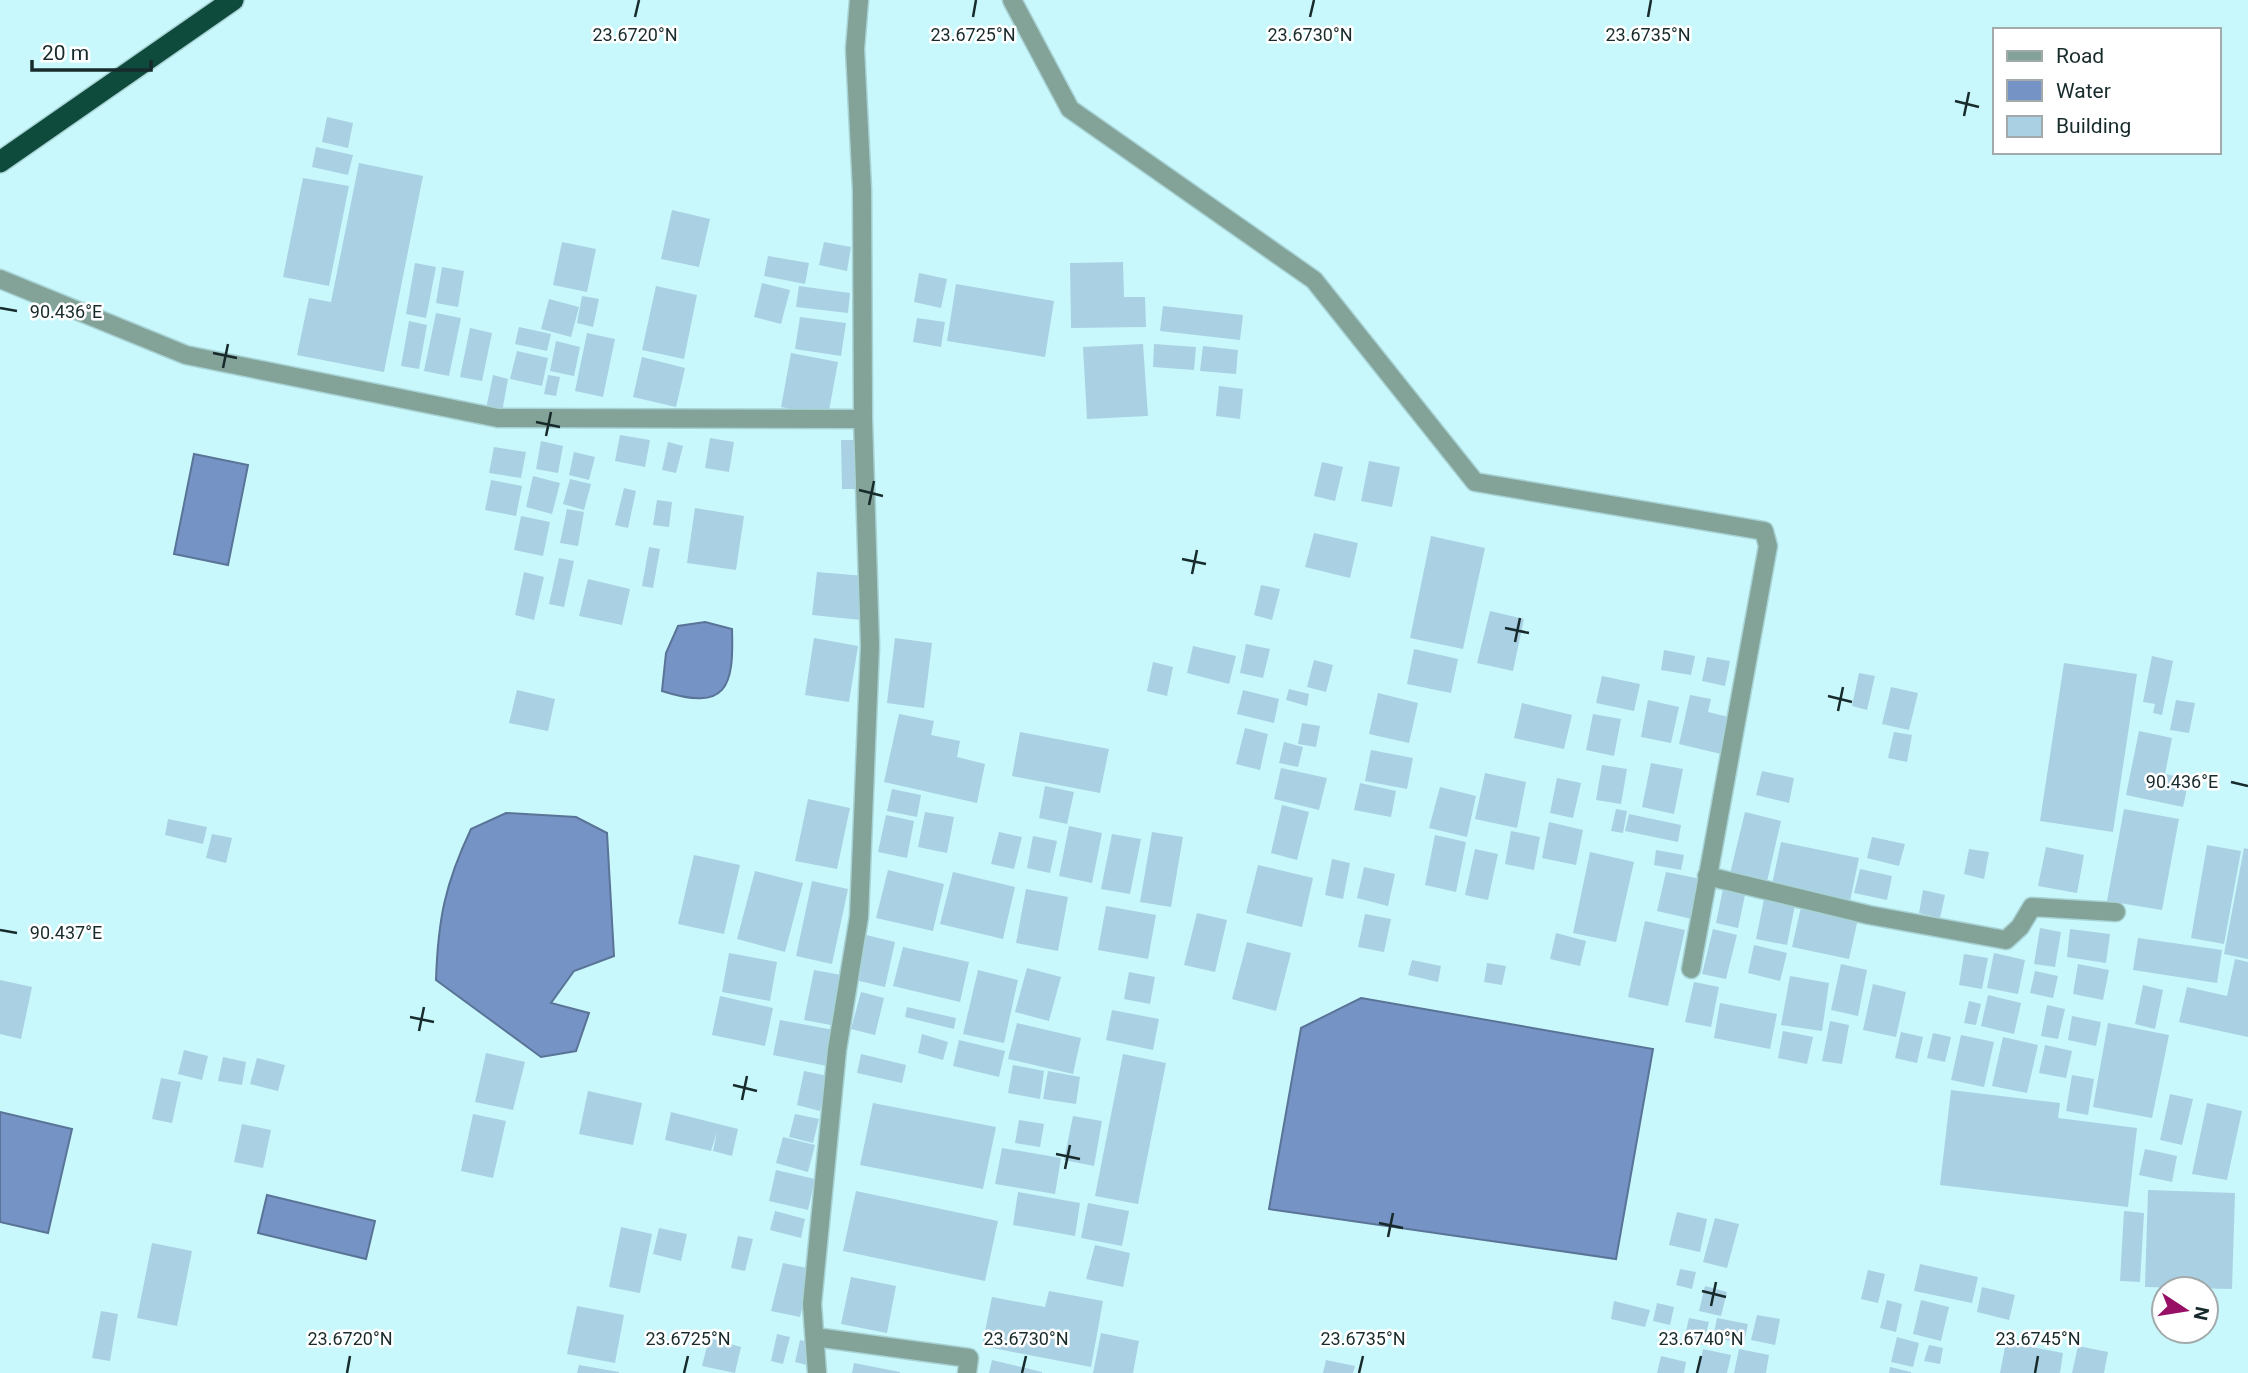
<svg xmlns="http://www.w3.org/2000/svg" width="2248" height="1373" font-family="Roboto,sans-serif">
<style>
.water{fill:#7693c5;stroke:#5a7497;stroke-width:2}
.building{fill:#aad0e4}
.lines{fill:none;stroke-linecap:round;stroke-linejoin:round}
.minor-casing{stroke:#a8d3d6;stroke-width:21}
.highway-casing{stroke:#a8d3d6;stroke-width:24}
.minor{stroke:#84a398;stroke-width:18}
.highway{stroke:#0f4b3c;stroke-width:21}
.ticks{fill:none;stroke:#182b2c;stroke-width:2.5}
.ticks-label{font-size:18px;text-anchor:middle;fill:#182b2c;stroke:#fff;stroke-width:5;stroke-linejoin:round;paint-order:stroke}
</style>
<rect width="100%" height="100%" fill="#c8f8fb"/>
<path class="water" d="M194,454L248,465L228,565L174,554Z
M705,622L732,629C734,687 727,712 662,691L666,653L678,626Z
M506,813L576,817L607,833L614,956L574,971L551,1003L589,1013L576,1051L541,1057L436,980C438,919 445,884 471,829Z
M1361,998L1653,1049L1616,1259L1269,1209L1301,1028Z
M0,1112L72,1129L48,1233L0,1222Z
M267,1195L375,1221L366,1259L258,1233Z"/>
<path class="building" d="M327,117L353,123L348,148L322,142Z
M316,147L353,155L348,175L312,167Z
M359,163L423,176L384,372L297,355L309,298L331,302Z
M303,178L349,186L329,286L283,277Z
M672,210L710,219L699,267L661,259Z
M562,242L596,249L587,292L553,285Z
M824,242L851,247L847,271L819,265Z
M768,256L809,263L805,284L764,276Z
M1123,262L1124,297H1145L1146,327L1071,328L1070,263Z
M415,263L436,267L426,318L406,314Z
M442,267L464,271L458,307L436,303Z
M919,273L947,279L941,308L914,302Z
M762,283L790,290L781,324L754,317Z
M956,284L1054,301L1045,357L947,341Z
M656,286L697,295L684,359L642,350Z
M799,286L850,293L848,313L796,307Z
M582,296L599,299L593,327L577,323Z
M549,299L579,307L571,337L541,329Z
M1163,306L1243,315L1240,340L1160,331Z
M436,313L461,318L449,376L424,371Z
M800,317L846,323L841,356L795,349Z
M917,318L945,322L941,347L913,342Z
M409,321L427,325L419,369L401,366Z
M519,327L551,334L547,351L515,344Z
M470,328L492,333L482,381L460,377Z
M587,333L615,339L603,397L575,391Z
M556,341L580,347L574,376L550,371Z
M1143,344L1148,416L1087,419L1083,347Z
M1154,344L1196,347L1194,370L1153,367Z
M1203,346L1238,350L1236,374L1200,371Z
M517,351L548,358L542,386L510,379Z
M791,353L838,362L828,416L781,407Z
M642,357L685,368L676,407L633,397Z
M493,375L508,379L502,412L486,409Z
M548,375L560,377L556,396L544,394Z
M1219,386L1243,389L1240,419L1216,416Z
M620,435L650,440L645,467L615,461Z
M710,438L734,442L729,472L705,468Z
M841,440H857V489H842Z
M541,441L563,446L558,473L536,469Z
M668,442L683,446L676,473L662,470Z
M494,447L526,452L521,478L489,473Z
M574,452L595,457L589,480L569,475Z
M1369,461L1400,467L1392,507L1361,501Z
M1322,462L1343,467L1335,501L1314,496Z
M533,476L560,483L552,514L526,507Z
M570,479L591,484L584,510L563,504Z
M491,480L522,486L516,516L485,510Z
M624,488L636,491L628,528L615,525Z
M657,500L672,502L669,527L653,525Z
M695,508L744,516L736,570L687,563Z
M567,509L584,512L578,546L560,543Z
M521,516L550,522L543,556L514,550Z
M1314,533L1358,543L1350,578L1305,567Z
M1431,536L1485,548L1463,649L1410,638Z
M649,547L660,549L653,588L642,586Z
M559,558L574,561L564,607L549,604Z
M524,572L544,577L534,620L515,615Z
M817,572L865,576L861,620L812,615Z
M588,579L630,589L622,625L579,616Z
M1261,585L1280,589L1272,620L1254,615Z
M1490,611L1524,619L1513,671L1477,663Z
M814,638L858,646L849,702L805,695Z
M895,638L932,643L924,708L887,703Z
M1246,644L1270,649L1263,678L1240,673Z
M1193,646L1236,656L1229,684L1187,673Z
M1414,649L1458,659L1451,693L1407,684Z
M1664,650L1695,656L1691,675L1661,670Z
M2152,656L2173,661L2162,715L2153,713L2155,704L2143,702Z
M1707,657L1730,661L1725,686L1702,681Z
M1314,660L1333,665L1326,692L1307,687Z
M1153,662L1173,667L1167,696L1147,691Z
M2064,663L2137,674L2113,832L2040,821Z
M1859,673L1875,676L1867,710L1852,706Z
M1602,676L1640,684L1634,711L1596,703Z
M1891,687L1918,693L1909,730L1882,724Z
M1289,689L1309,694L1307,706L1286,700Z
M517,690L555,699L548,731L509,723Z
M1243,690L1279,699L1274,723L1237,714Z
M1378,693L1418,703L1409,743L1369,734Z
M1690,695L1711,699L1708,712L1729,717L1721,754L1679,744Z
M1648,700L1679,707L1671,743L1641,737Z
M2176,700L2195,703L2189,733L2170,730Z
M1522,703L1572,715L1564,749L1514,738Z
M899,714L934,721L931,735L960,741L957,757L985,764L977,803L884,782Z
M1593,714L1621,719L1614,756L1586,750Z
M1302,723L1320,726L1316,747L1298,744Z
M1245,728L1268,734L1260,770L1236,764Z
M2139,731L2172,738L2165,774L2189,779L2183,807L2126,795Z
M1020,732L1109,749L1100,793L1012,776Z
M1894,732L1912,735L1907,762L1888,758Z
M1284,742L1303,747L1298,767L1279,763Z
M1371,750L1413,758L1407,789L1365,781Z
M1651,763L1683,769L1674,814L1642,807Z
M1602,765L1627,769L1621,804L1596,800Z
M1281,768L1327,778L1319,810L1274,799Z
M1762,771L1794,778L1789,803L1756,795Z
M1485,773L1526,782L1517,828L1475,819Z
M1557,778L1581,783L1573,818L1550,813Z
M1360,783L1396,791L1391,817L1354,810Z
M1045,786L1074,792L1067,824L1039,818Z
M1440,787L1476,796L1467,837L1429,828Z
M892,789L921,795L917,817L887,811Z
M808,799L850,808L837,869L795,861Z
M1282,805L1309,812L1297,860L1271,853Z
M1616,809L1627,811L1623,833L1611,831Z
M2124,809L2179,819L2162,910L2107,901Z
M925,812L954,817L947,853L918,847Z
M1745,812L1781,821L1766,886L1729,878Z
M1629,814L1681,825L1678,842L1625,831Z
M886,815L914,821L907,858L878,852Z
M168,819L207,827L203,844L165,835Z
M1549,822L1583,830L1576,865L1542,858Z
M1069,826L1102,833L1092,883L1059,876Z
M1511,831L1540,837L1534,870L1505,864Z
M999,832L1022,837L1014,869L991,864Z
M1152,832L1183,837L1171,907L1140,902Z
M212,834L232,838L226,863L206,858Z
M1112,834L1141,839L1130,894L1101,889Z
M1435,835L1466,842L1456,892L1425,885Z
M1033,836L1057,841L1050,873L1027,868Z
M1872,837L1905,844L1899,866L1867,858Z
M1781,842L1859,858L1849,906L1771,889Z
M2207,845L2241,851L2224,944L2191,938Z
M2046,847L2084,855L2077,893L2038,886Z
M2244,848L2248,849V959L2224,954Z
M1475,849L1498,854L1488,900L1465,895Z
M1969,849L1989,852L1984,879L1964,874Z
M1656,850L1684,855L1681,870L1654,865Z
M1590,852L1634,862L1616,942L1573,933Z
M694,855L740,865L724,934L678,924Z
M1332,859L1350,863L1343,899L1325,895Z
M1258,865L1313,878L1302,927L1246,913Z
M1364,867L1395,874L1388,906L1357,898Z
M1860,869L1892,876L1887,900L1854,893Z
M888,870L944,884L933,931L876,918Z
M755,871L803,883L785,952L737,939Z
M953,872L1015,887L1003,939L940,924Z
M1666,872L1701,879L1692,919L1657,911Z
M812,881L848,889L832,964L796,956Z
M1724,884L1746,890L1738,928L1716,923Z
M1026,889L1068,897L1058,951L1016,943Z
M1923,890L1945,895L1940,918L1919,913Z
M1764,899L1795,905L1787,945L1756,939Z
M1106,906L1156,915L1148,959L1098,950Z
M1801,907L1858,919L1849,959L1792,947Z
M1197,913L1227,920L1215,972L1184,965Z
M1365,914L1391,919L1384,952L1358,947Z
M1645,921L1685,930L1668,1006L1628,997Z
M2040,928L2061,932L2055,967L2034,964Z
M1713,929L1737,935L1726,979L1702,974Z
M2070,929L2110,934L2106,963L2067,957Z
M1556,933L1586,941L1580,966L1550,959Z
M862,934L895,942L885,987L851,979Z
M2138,938L2222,950L2217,983L2133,970Z
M1247,942L1291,953L1276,1011L1232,999Z
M1754,945L1787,953L1780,981L1748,973Z
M903,947L969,962L960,1002L893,986Z
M729,953L777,962L770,1001L722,992Z
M1994,953L2025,960L2018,994L1987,988Z
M1964,954L1988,958L1982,989L1959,985Z
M2235,959L2248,962V1037L2179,1022L2187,987L2227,996Z
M1412,960L1441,966L1438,982L1408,975Z
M1487,963L1506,966L1502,985L1484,982Z
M1841,964L1867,970L1858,1016L1831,1010Z
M2078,964L2109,970L2103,1000L2073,994Z
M1027,968L1061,977L1049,1021L1015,1012Z
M814,970L841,975L831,1025L804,1020Z
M978,970L1018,980L1004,1043L963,1034Z
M2035,971L2058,976L2053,998L2030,993Z
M1129,972L1155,977L1150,1004L1124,999Z
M1790,976L1829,983L1822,1031L1781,1025Z
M0,980L32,987L21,1039L0,1034Z
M1694,982L1719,987L1711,1027L1685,1022Z
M1873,984L1906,992L1896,1037L1863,1030Z
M2143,985L2163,990L2155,1029L2135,1024Z
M861,992L884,998L875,1035L851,1029Z
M1988,995L2021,1003L2014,1034L1981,1026Z
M720,996L773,1008L765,1046L712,1035Z
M1969,1001L1981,1004L1976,1025L1964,1023Z
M1720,1003L1777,1014L1770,1049L1714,1038Z
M2047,1005L2065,1009L2058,1039L2041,1036Z
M907,1007L956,1018L954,1029L905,1017Z
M1112,1010L1159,1019L1153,1050L1106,1040Z
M2072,1016L2101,1022L2096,1046L2068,1040Z
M780,1020L834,1030L827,1066L773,1055Z
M1830,1021L1849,1025L1842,1064L1822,1061Z
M1017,1023L1081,1038L1073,1074L1008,1059Z
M2108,1023L2169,1035L2152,1118L2093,1107Z
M1783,1031L1813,1037L1807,1064L1778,1058Z
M1901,1032L1923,1037L1917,1063L1895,1058Z
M1933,1033L1951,1037L1945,1062L1927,1058Z
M922,1034L948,1042L943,1060L918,1053Z
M1961,1035L1994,1042L1984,1087L1951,1080Z
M2003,1037L2038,1045L2027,1093L1992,1086Z
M959,1040L1005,1051L999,1077L953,1066Z
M2045,1045L2072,1051L2066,1078L2039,1073Z
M184,1050L208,1056L202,1080L178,1074Z
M486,1053L525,1062L513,1110L475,1102Z
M861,1054L906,1065L902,1083L857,1073Z
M1123,1054L1166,1063L1138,1204L1095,1196Z
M223,1057L246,1062L242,1085L218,1081Z
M257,1058L285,1065L278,1091L250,1084Z
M1013,1065L1044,1071L1040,1099L1008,1093Z
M804,1071L828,1076L820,1111L797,1105Z
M1048,1071L1080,1077L1076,1104L1043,1099Z
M2072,1075L2094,1079L2088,1115L2066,1111Z
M161,1078L181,1082L172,1123L152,1119Z
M1951,1090L2060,1103L2058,1118L2137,1128L2128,1207L1940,1185Z
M588,1091L642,1103L633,1145L579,1134Z
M2170,1094L2193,1099L2182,1145L2160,1140Z
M873,1103L996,1127L983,1189L860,1165Z
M2207,1103L2242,1111L2227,1180L2192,1174Z
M671,1112L738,1129L732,1156L713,1151L717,1132L711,1151L665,1140Z
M473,1114L506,1121L493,1178L461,1171Z
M795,1114L819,1119L813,1143L789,1137Z
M1073,1116L1102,1121L1094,1166L1064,1160Z
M1019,1120L1044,1124L1040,1147L1015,1143Z
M242,1124L271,1130L263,1168L234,1162Z
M783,1137L815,1145L808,1172L776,1163Z
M1002,1148L1061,1158L1055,1194L995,1184Z
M2145,1149L2177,1156L2172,1182L2139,1175Z
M776,1170L815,1179L808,1210L769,1201Z
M2148,1190L2235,1193L2232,1289L2145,1287Z
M856,1191L998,1221L985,1281L843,1251Z
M1018,1192L1080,1203L1075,1236L1013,1225Z
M1088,1203L1129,1211L1122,1246L1081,1238Z
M775,1211L805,1219L801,1238L770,1230Z
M2124,1211L2144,1213L2140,1282L2120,1281Z
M1677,1212L1707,1219L1700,1252L1669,1245Z
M1715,1218L1739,1224L1727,1268L1703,1262Z
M621,1227L652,1234L640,1293L609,1287Z
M659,1228L687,1234L681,1261L653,1254Z
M738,1236L753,1239L745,1271L731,1268Z
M152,1243L192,1251L177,1326L137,1318Z
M1095,1245L1130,1253L1123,1287L1086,1279Z
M783,1263L812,1269L800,1317L771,1311Z
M1920,1264L1978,1277L1972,1303L1914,1291Z
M1680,1269L1696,1272L1692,1289L1676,1285Z
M1868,1270L1885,1274L1878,1303L1861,1299Z
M851,1277L896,1286L887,1333L841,1324Z
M1705,1286L1727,1292L1721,1316L1699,1311Z
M1982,1287L2015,1295L2009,1320L1977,1312Z
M1049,1291L1103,1301L1091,1367L982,1346L992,1297L1045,1307Z
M1887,1300L1902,1304L1896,1332L1880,1328Z
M1921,1300L1949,1307L1941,1341L1913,1334Z
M1614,1301L1650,1310L1645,1327L1611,1319Z
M1657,1303L1674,1307L1670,1325L1653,1321Z
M577,1306L624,1315L615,1363L567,1354Z
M101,1311L118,1314L110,1361L92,1358Z
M1757,1315L1780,1319L1775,1345L1751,1340Z
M1689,1318L1709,1322L1703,1345L1684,1340Z
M1717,1318L1748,1324L1744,1343L1713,1338Z
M1101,1333L1139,1341L1133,1373H1093Z
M777,1334L790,1337L783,1364L771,1361Z
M1897,1337L1919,1343L1913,1367L1891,1362Z
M709,1338L741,1347L735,1373L702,1366Z
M800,1340L812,1343L807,1365L795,1362Z
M2006,1342L2063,1353L2060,1373H2000Z
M1929,1345L1943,1348L1940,1364L1924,1361Z
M2078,1346L2108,1352L2104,1373H2072Z
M1703,1349L1731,1355L1727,1373H1698Z
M1739,1349L1769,1355L1766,1373H1734Z
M1661,1356L1686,1362L1684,1373H1657Z
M992,1360L1042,1372V1373H989Z
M1326,1360L1355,1366L1353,1373H1323Z
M854,1363L900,1372V1373H852Z
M579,1365L619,1372V1373H577Z
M1890,1367L1911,1372V1373H1889Z"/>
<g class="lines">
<g class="minor-casing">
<path id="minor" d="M1012,0L1070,109L1314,280L1475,482L1764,531L1768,546L1691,969
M0,279L186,355L498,418L863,419
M1707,876L1869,915L2006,940L2020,927L2032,907L2116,912
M815,1337L969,1358L967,1373
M817,1373L812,1304L837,1050L859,917L870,646L863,419L862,190L855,49L859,0"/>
</g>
<g class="highway-casing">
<path id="highway" d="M0,162L233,0"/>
</g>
<use href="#minor" class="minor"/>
<use href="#highway" class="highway"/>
</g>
<path class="ticks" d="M635,17L639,0M973,17L976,0M1310,17L1314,0M1648,17L1651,0M1955,101L1979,107M1964,116L1969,92M0,308L17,311M213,353L237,358M223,368L228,344M536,422L560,427M546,436L551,412M859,490L883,496M869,505L874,481M1182,559L1206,564M1192,574L1197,550M1505,628L1529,633M1515,642L1520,618M1828,696L1852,702M1838,711L1843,687M2231,782L2248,786M0,930L17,933M410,1017L434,1022M419,1031L424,1007M733,1085L757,1091M742,1100L747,1076M1056,1154L1080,1159M1065,1169L1070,1145M1379,1223L1403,1228M1388,1237L1393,1213M1702,1291L1726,1297M1711,1306L1716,1282M347,1373L350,1356M684,1373L688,1356M1022,1373L1026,1356M1359,1373L1363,1356M1697,1373L1701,1356M2035,1373L2038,1356"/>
<g class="ticks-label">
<text x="635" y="41">23.6720°N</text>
<text x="973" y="41">23.6725°N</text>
<text x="1310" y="41">23.6730°N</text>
<text x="1648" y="41">23.6735°N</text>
<text x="66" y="318">90.436°E</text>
<text x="2182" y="788">90.436°E</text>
<text x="66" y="939">90.437°E</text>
<text x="350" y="1345">23.6720°N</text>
<text x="688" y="1345">23.6725°N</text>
<text x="1026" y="1345">23.6730°N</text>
<text x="1363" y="1345">23.6735°N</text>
<text x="1701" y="1345">23.6740°N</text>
<text x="2038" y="1345">23.6745°N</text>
</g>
<rect x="1993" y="28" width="228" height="126" fill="#ffffff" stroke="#a3aaab" stroke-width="2"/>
<rect x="2007" y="51" width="35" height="10" fill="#84a398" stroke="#a3aaab" stroke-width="2"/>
<text x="2056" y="63" font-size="21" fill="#182b2c">Road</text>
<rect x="2007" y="80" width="35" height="21" fill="#7693c5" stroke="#a3aaab" stroke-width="2"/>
<text x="2056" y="98" font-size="21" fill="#182b2c">Water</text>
<rect x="2007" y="116" width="35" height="21" fill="#aad0e4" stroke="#a3aaab" stroke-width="2"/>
<text x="2056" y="133" font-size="21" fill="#182b2c">Building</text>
<g transform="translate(2185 1310) rotate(102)"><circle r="33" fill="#ffffff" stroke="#a3aaab" stroke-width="2"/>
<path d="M0-5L12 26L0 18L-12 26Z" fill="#981065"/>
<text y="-10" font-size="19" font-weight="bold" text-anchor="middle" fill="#182b2c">N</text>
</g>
<path d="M32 60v10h119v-10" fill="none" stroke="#182b2c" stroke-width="3.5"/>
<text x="42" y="60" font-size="21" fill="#182b2c" stroke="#ffffff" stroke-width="5" paint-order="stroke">20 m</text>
</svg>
